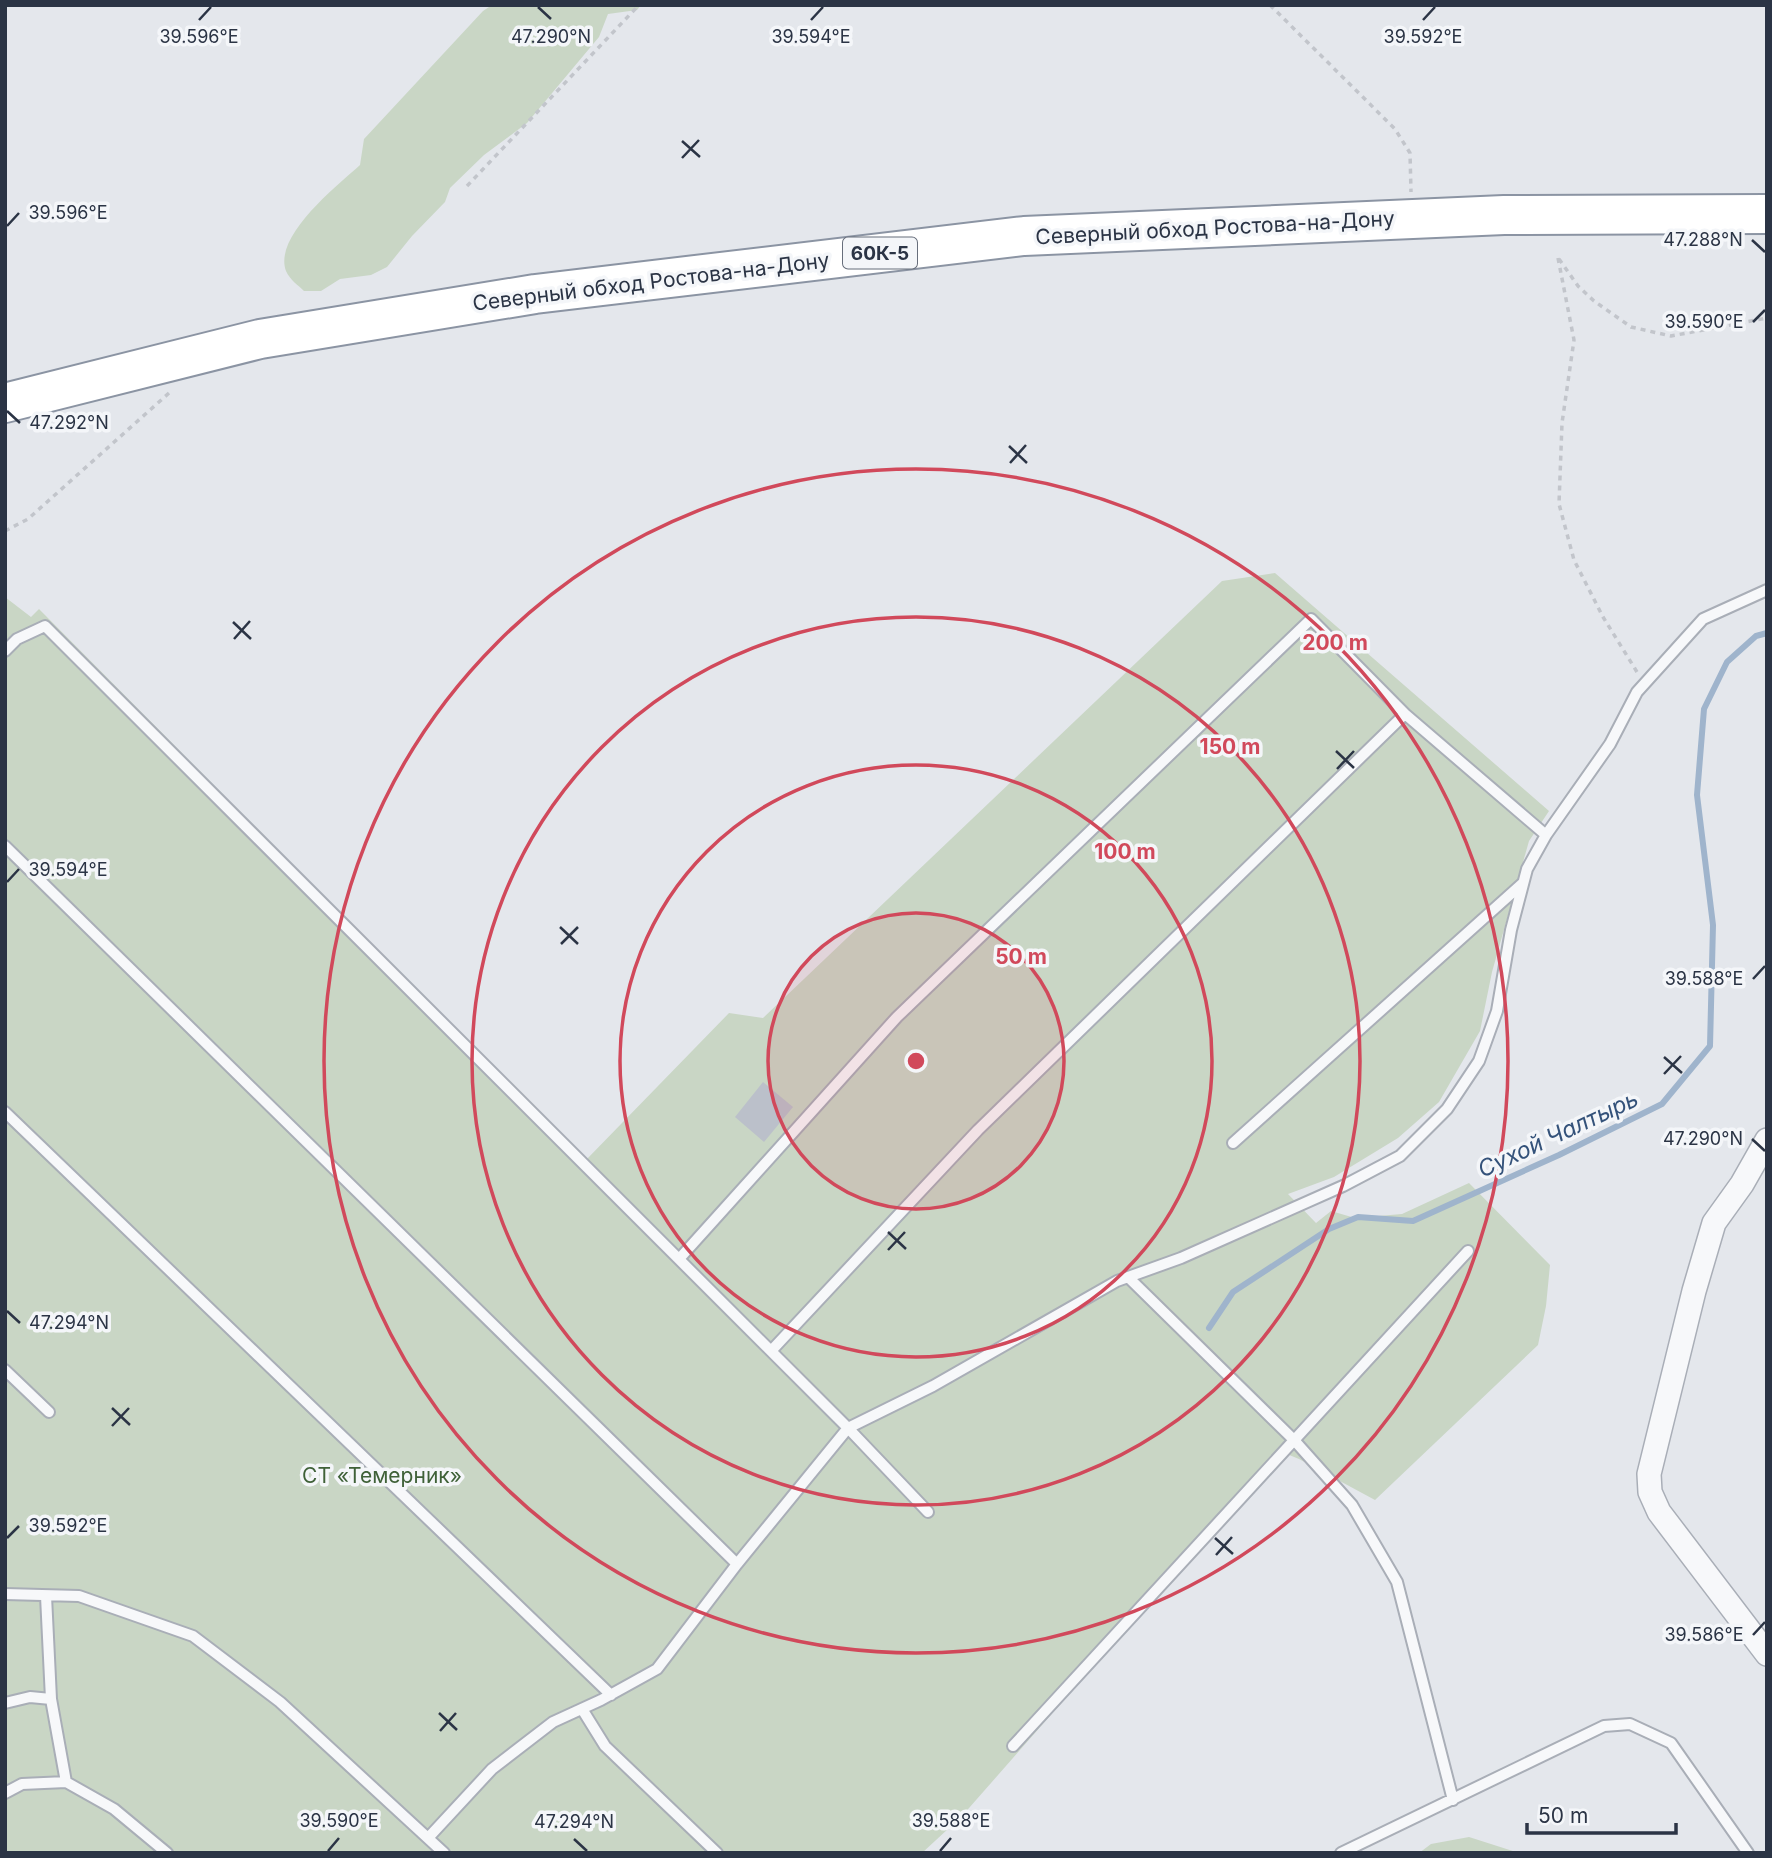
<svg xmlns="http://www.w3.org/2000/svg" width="1772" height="1858" font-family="Inter,sans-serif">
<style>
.green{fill:#c9d6c5}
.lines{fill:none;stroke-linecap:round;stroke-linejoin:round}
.stream{stroke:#9fb4cc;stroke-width:6}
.building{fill:#bbc0ca}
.lane-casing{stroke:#a9aeb7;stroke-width:14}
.street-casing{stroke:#a9aeb7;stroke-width:26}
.highway-casing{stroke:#8b94a3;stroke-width:42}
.path{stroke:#c2c5cb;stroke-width:3.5;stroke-dasharray:5 5;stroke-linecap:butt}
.lane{stroke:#f7f8fa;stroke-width:10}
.street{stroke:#f7f8fa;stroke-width:23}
.highway{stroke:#fff;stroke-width:38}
.ticks{fill:none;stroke:#2b3445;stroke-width:2.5}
.ring{fill:none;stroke:#d1495b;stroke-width:3.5}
.labels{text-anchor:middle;stroke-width:7;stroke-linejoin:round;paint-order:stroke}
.shield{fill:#f4f6f9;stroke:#676e7b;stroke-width:2}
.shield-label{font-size:19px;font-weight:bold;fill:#2b3445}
.street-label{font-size:21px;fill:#2b3445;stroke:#f4f6f9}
.park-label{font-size:21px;fill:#3f6138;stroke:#f4f6f9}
.water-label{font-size:23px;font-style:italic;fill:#34527a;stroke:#f4f6f9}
.ticks-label{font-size:18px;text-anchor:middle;fill:#2b3445;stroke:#f4f6f9;stroke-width:7;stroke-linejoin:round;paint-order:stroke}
.centre{fill:#d1495b;stroke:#f4f6f9;stroke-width:3.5}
.ring-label{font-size:21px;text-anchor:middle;font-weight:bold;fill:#d1495b;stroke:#f4f6f9;stroke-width:7;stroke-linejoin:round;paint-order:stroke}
</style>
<rect width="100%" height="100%" fill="#e4e7ec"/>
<path class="green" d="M492,5H641L637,10L608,14L599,37L527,123L484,155L450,188L445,202L412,236L387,267L371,275L340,279L321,291H304C298,285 290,280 286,271C273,236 337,186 360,165L364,139L483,11Z
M1275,573L1549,811L1529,841L1492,972L1480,1031L1439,1102L1398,1138L1334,1177L1288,1194L1316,1223L1331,1211L1355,1218L1402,1214L1469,1183L1550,1265L1546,1306L1538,1345L1375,1500L1299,1459L1282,1452L962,1816L922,1853H5V597L31,617L39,609L586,1160L729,1013L763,1018L1222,581Z
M1469,1837L1519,1853H1419L1431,1844Z"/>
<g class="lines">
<path class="stream" d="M1209,1328L1233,1292L1329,1229L1358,1217L1413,1221L1559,1155L1662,1104L1710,1046L1713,925L1697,795L1704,709L1727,662L1756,636L1767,633"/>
</g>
<path class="building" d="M763,1082L793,1107L764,1142L735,1117Z"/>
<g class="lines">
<g class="lane-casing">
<path id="lane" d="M5,651L17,639L45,626L848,1428L928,1512
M5,846L737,1564
M5,1112L611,1695
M1233,1143L1523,883
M679,1259L897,1017L1311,619L1405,714L1546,835
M1128,1277L1294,1440L1352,1505L1397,1582L1453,1800
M771,1351L978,1130L1405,714
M5,1370L49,1412
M5,1594L79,1596L193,1636L280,1702L444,1853
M46,1596L51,1699L66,1782
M5,1703L30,1697L51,1699
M582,1709L605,1746L717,1853
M1013,1746L1468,1251
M5,1793L22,1784L66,1782L114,1809L167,1853
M428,1838L492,1769L553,1722L601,1700L657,1669L737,1564L848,1428L933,1386L1117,1281L1181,1258L1343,1186L1400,1156L1447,1109L1479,1061L1497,1011L1511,930L1527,869L1546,835L1610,744L1637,692L1703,619L1767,590
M1341,1853L1604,1726L1630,1724L1671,1743L1748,1853"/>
</g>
<g class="street-casing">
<path id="street" d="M1767,1140L1742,1184L1714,1223L1694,1291L1649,1474L1650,1492L1659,1512L1767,1654"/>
</g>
<g class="highway-casing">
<path id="highway" d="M5,403L260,339L535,294L1024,236L1504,215L1767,214"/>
</g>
<path class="path" d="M1270,5L1395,129L1410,153L1411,192
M467,186L639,5
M1558,258L1574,340L1562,423L1559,504L1574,560L1603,617L1637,672
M1559,259L1578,286L1594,301L1631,327L1671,336L1767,318
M5,531L28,519L169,393"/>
<use href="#lane" class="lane"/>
<use href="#street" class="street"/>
<use href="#highway" class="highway"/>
</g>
<path class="ticks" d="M538,7L551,19M199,20L211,7M811,20L823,7M1423,20L1435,7M682,141L700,157M682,158L699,140M7,226L19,213M1752,240L1765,252M1753,322L1765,310M7,411L20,423M1009,446L1027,463M1010,463L1026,445M233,622L251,639M234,639L250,621M1336,751L1354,768M1337,769L1354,751M7,882L19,869M560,927L578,944M561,944L578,927M1753,979L1765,966M1664,1057L1682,1073M1664,1074L1681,1056M1752,1139L1765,1151M888,1232L906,1249M888,1250L905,1232M7,1311L20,1323M112,1408L130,1425M112,1426L129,1408M7,1538L19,1526M1215,1538L1233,1554M1216,1555L1232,1537M1753,1635L1765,1622M439,1713L457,1730M440,1731L456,1713M574,1839L587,1851M328,1851L339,1838M940,1851L951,1838"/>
<circle cx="916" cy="1061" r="148" fill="#d1495b" fill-opacity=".12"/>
<g class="ring">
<circle cx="916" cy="1061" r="148"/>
<circle cx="916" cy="1061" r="296"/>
<circle cx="916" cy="1061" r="444"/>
<circle cx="916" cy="1061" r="592"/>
</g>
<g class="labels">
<rect class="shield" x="843" y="237.5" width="74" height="31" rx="5"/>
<g class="shield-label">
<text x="880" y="260">60К-5</text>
</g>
<g class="street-label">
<text transform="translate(1215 228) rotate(-3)" y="7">Северный обход Ростова-на-Дону</text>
<text transform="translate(651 282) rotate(-7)" y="7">Северный обход Ростова-на-Дону</text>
</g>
<g class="park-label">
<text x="382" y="1483">СТ «Темерник»</text>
</g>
<g class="water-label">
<text transform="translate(1558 1134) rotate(-25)" y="8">Сухой Чалтырь</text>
</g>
</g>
<g class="ticks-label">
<text x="551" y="43">47.290°N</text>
<text x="199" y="43">39.596°E</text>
<text x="811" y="43">39.594°E</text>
<text x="1423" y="43">39.592°E</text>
<text x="68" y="219">39.596°E</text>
<text x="1703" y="246">47.288°N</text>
<text x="1704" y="328">39.590°E</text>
<text x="69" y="429">47.292°N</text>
<text x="68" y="876">39.594°E</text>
<text x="1704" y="985">39.588°E</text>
<text x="1703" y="1145">47.290°N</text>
<text x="69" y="1329">47.294°N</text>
<text x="68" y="1532">39.592°E</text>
<text x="1704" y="1641">39.586°E</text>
<text x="339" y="1827">39.590°E</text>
<text x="951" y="1827">39.588°E</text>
<text x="574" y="1828">47.294°N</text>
</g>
<circle cx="916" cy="1061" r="10" class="centre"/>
<g class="ring-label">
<text x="1335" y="650">200 m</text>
<text x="1230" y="754">150 m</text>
<text x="1125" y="859">100 m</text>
<text x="1021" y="964">50 m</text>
</g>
<rect width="1772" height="1858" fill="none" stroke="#2b3445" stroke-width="14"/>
<path d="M1527 1823v10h149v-10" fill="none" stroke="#2b3445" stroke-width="3.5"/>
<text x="1538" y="1823" font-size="21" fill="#2b3445" stroke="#f4f6f9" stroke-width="5" paint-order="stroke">50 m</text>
</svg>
